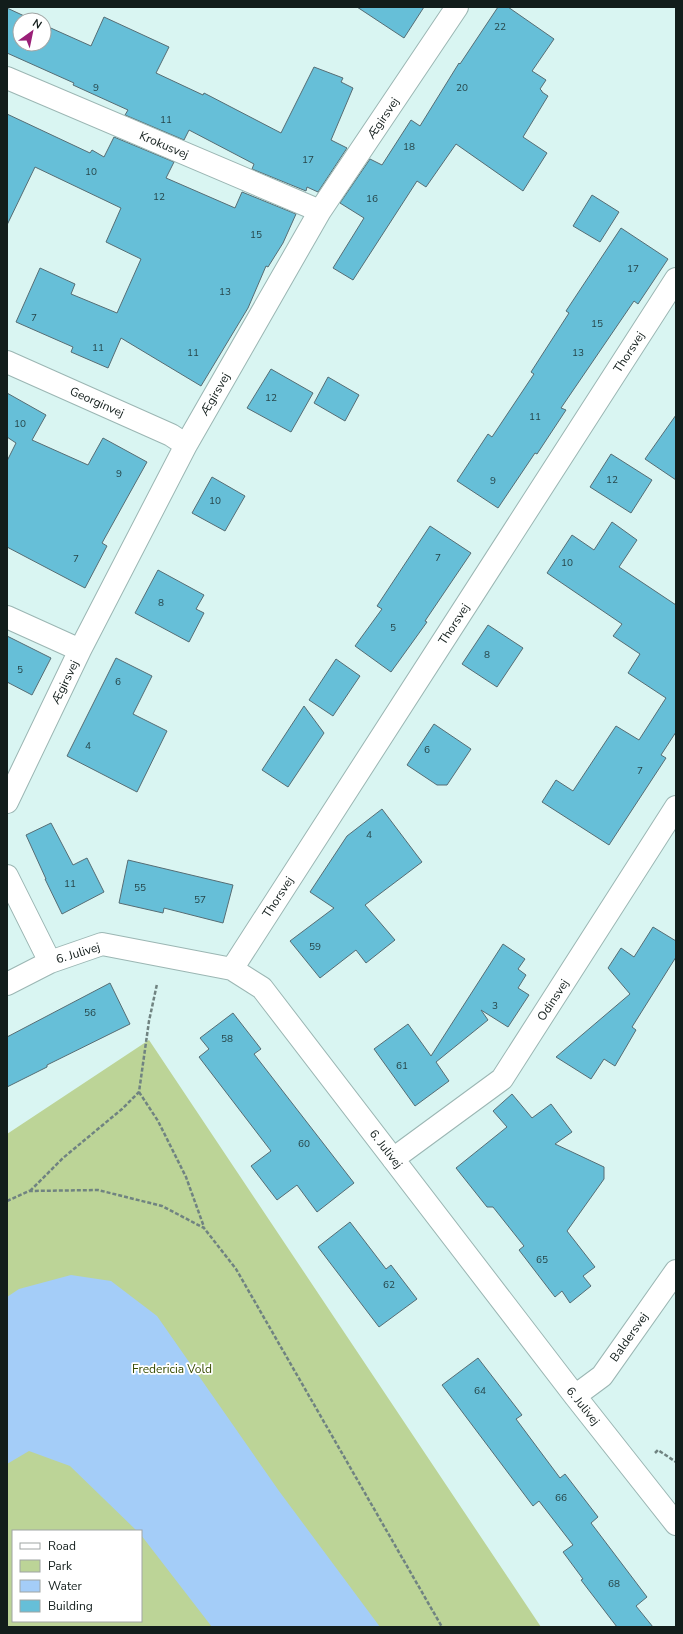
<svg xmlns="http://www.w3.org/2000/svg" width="683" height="1634" font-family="'Nunito Sans',sans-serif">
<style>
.green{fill:#bcd497;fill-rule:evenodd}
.water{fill:#a4cdf8}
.building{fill:#66bfd8;stroke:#566d74}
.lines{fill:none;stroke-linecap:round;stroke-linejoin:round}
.minor-casing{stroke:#9bb6b3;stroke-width:24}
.path{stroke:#708381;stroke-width:2.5;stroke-dasharray:4 2;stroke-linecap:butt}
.minor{stroke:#fff;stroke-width:22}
.labels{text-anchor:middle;stroke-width:3.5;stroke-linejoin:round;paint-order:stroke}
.number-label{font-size:10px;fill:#27464a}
.street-label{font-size:12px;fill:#121d1b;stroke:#fff}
.park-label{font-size:12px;fill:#364b00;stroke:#fff}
</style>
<rect width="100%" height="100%" fill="#d9f5f2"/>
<path class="green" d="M149,1040L541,1627H7V1134ZM13,1531H141V1621H13Z"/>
<path class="water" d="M71,1275L111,1281L157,1316L279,1491L380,1627H212L141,1535V1531H137L70,1466L29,1451L7,1464V1297L19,1289Z"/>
<path class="building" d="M357,7H424L404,38Z
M498,7H508L554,39L532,71L546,80L540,89L542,91V92L548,96L523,137L547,153L523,191L456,144L426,187L417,181L353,280L333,268L364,218L340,203L370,159L382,165L411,120L420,126L459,63L460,64Z
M7,8L33,20H20V44H44V25L91,46L104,17L169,47L156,73L203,95L204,93L281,133L314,67L343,78L341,82L353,88L331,140L347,148L318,192L307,187L306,191L252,169L254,164L189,130L184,140L125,115L128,110L73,85L74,83L7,53Z
M7,114L90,153L92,150L104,157L114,137L174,162L166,178L235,208L242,192L296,214L283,243L268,267L266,266L248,308L201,386L121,338L108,368L71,352L73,347L16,322L40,268L75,284L71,294L117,313L141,259L106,242L121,208L35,167L7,225Z
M592,195L619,212L600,242L573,226Z
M621,228L668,259L638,304L634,301L561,408L566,410L537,454L535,453L498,508L457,481L488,434L492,437L534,374L531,372L569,313L566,311Z
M271,369L313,393L291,432L247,408Z
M328,377L359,395L345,421L314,403Z
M7,393L46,415L32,440L88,465L103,438L147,462L102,543L107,546L85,588L7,547V461L16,443L7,437Z
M676,415V480L645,459Z
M611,454L652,480L631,513L590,487Z
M212,477L245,496L225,531L192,513Z
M612,522L637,540L619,567L676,605V732L661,755L666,758L609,845L542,802L556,780L573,791L616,726L639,740L666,698L628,673L640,654L613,636L622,624L547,573L572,535L594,550Z
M430,526L471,553L425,621L427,622L391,672L355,646L382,609L377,606Z
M158,570L204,595L196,609L204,613L189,642L135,613Z
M488,625L523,648L497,687L462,664Z
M7,636L51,658L32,695L7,682Z
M116,658L152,676L133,714L167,731L137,792L67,756Z
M336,659L360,676L333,716L309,700Z
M304,706L324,733L288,787L262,770Z
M434,724L471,749L447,785H437L407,765Z
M382,809L422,862L365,905L395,940L366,963L356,950L320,978L290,941L334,908L310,892L347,836Z
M51,823L73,865L87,858L104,892L62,914L45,879H46L26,835Z
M128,860L233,885L223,923L164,908L163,913L119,903Z
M653,927L676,941V957L632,1027L636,1030L615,1066L604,1059L591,1079L556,1057L630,994L608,968L621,948L634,957Z
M503,944L525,959L518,969L526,975L518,988L529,995L508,1027L481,1010L488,1020L436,1062L449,1081L415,1106L374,1049L408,1024L431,1056Z
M110,983L130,1024L47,1065V1067L7,1087V1037Z
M233,1013L261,1049L254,1054L354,1183L317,1212L297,1185L277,1200L251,1166L271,1151L199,1057L209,1049L200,1038Z
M512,1094L532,1118L551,1104L572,1132L555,1144L604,1167V1179L567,1231L595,1267L583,1276L591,1286L570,1303L562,1291L555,1297L519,1250L524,1246L493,1207H487L456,1168L507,1127L493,1111Z
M350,1222L386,1269L391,1265L417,1299L379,1327L318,1247Z
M478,1358L522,1415L516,1419L560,1478L565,1474L598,1517L591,1523L647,1597L636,1606L653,1627H617L581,1580L583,1579L563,1552L573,1545L539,1501L533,1506L442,1385Z"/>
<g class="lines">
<g class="minor-casing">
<path id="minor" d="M7,78L320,211
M7,362L171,435L186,445
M7,617L80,650
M7,802L80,650L186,445L320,211L457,7
M7,876L50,962
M232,969L676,279
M7,984L50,962L102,944L232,969L262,988L575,1396L676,1524
M393,1159L502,1079L676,807
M575,1396L602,1376L676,1271"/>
</g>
<path class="path" d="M139,1092L158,1121L186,1177L204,1227
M30,1191L63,1158L122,1109L139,1092L149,1021L157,984
M7,1201L29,1191L98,1190L162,1206L204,1228L236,1269L442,1627
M655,1453L658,1450L676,1462"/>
<use href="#minor" class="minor"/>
</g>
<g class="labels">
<g class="number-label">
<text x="500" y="30">22</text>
<text x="96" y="91">9</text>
<text x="462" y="91">20</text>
<text x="166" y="123">11</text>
<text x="409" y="150">18</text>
<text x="308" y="163">17</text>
<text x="91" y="175">10</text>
<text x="159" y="200">12</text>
<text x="372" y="202">16</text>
<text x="256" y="238">15</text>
<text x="633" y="272">17</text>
<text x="225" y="295">13</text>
<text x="34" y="321">7</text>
<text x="597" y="327">15</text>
<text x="98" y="351">11</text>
<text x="193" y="356">11</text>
<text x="578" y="356">13</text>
<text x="271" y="401">12</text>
<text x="535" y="420">11</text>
<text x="20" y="427">10</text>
<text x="119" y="477">9</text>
<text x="612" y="483">12</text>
<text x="493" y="484">9</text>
<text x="215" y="504">10</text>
<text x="438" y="561">7</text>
<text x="76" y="562">7</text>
<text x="567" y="566">10</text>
<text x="161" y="606">8</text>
<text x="393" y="631">5</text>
<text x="487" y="658">8</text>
<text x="20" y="673">5</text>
<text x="118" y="685">6</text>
<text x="88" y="749">4</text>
<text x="427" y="753">6</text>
<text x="640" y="774">7</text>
<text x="369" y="838">4</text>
<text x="70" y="887">11</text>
<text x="140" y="891">55</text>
<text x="200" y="903">57</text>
<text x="315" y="950">59</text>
<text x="495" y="1009">3</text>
<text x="90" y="1016">56</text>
<text x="227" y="1042">58</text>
<text x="402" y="1069">61</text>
<text x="304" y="1147">60</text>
<text x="542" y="1263">65</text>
<text x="389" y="1288">62</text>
<text x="480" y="1394">64</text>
<text x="561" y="1501">66</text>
<text x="614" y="1587">68</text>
</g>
<g class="street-label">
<text transform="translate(383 118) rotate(-56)" y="4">Ægirsvej</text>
<text transform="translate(164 145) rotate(23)" y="4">Krokusvej</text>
<text transform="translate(629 352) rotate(-57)" y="4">Thorsvej</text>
<text transform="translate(215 394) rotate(-60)" y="4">Ægirsvej</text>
<text transform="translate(97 402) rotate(24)" y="4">Georginvej</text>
<text transform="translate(454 624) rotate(-57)" y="4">Thorsvej</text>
<text transform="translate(65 682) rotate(-64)" y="4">Ægirsvej</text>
<text transform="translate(278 897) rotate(-57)" y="4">Thorsvej</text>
<text transform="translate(78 953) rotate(-17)" y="4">6. Julivej</text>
<text transform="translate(553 1000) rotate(-57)" y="4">Odinsvej</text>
<text transform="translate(386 1149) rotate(52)" y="4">6. Julivej</text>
<text transform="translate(629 1337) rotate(-55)" y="4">Baldersvej</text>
<text transform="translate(583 1406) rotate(51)" y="4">6. Julivej</text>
</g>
<g class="park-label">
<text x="172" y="1373">Fredericia Vold</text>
</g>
</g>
<rect width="683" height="1634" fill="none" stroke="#121d1b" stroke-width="16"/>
<rect x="12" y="1530" width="130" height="92" fill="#ffffff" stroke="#a0a5a4"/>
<rect x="20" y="1543" width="20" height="6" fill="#ffffff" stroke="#a0a5a4"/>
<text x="48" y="1550" font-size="12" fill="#121d1b">Road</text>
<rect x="20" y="1560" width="20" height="12" fill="#bcd497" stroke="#a0a5a4"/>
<text x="48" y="1570" font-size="12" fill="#121d1b">Park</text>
<rect x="20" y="1580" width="20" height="12" fill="#a4cdf8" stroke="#a0a5a4"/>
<text x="48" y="1590" font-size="12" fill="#121d1b">Water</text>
<rect x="20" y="1600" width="20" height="12" fill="#66bfd8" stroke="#a0a5a4"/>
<text x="48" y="1610" font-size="12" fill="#121d1b">Building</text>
<g transform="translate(32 32) rotate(33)"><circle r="19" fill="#ffffff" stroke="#a0a5a4"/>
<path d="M0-3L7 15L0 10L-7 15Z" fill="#9a1f77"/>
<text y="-6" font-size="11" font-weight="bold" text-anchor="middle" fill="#121d1b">N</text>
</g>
</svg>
